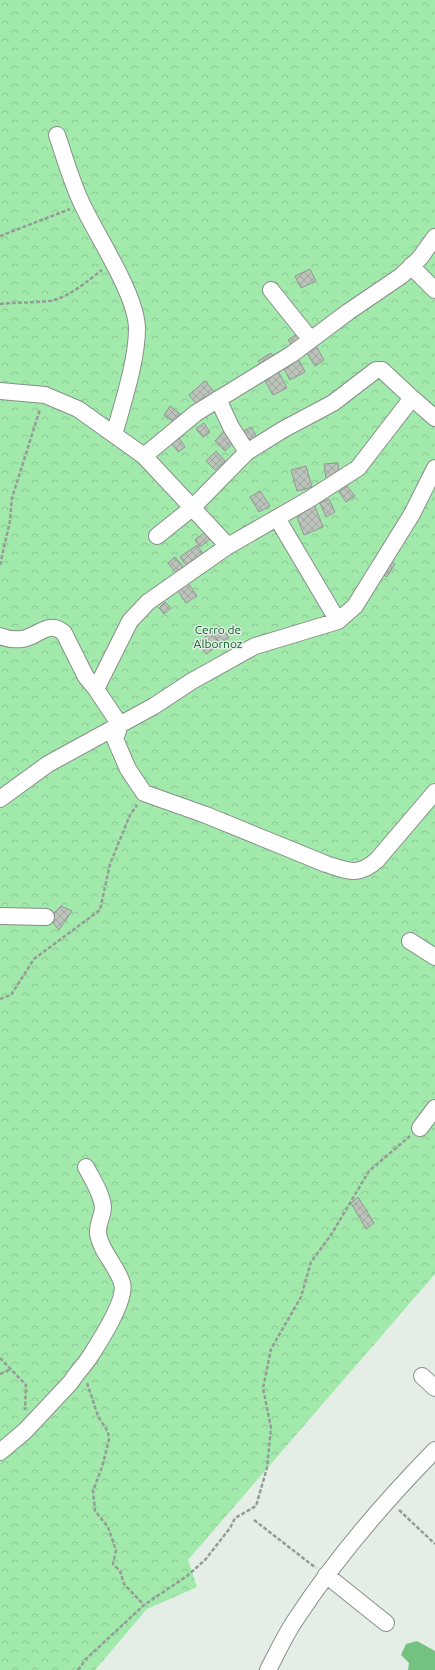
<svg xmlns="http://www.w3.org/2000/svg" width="435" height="1670" font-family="Ubuntu,sans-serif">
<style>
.forest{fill:url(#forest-crowns)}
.water{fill:#74c281}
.building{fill:url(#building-cross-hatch);stroke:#919992}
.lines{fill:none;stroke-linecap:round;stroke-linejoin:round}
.minor-casing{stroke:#878f88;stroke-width:18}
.path{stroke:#959c96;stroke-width:2.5;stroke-dasharray:4 2;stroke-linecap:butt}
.minor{stroke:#fff;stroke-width:16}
.labels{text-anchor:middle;stroke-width:3;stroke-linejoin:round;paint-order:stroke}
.park-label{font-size:12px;fill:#0d6428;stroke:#e5eee6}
</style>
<defs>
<pattern id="forest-crowns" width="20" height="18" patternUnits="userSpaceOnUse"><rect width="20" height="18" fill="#a2e9ac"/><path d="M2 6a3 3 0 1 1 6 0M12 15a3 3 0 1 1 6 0" fill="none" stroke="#8bc894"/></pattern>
<pattern id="building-cross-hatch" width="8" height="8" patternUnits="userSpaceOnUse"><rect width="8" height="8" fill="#bbc3bb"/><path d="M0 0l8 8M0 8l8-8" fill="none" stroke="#a0a7a0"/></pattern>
</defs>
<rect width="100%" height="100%" fill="#e5eee6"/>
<path class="forest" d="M0,0H435V1274L188,1560L197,1587L147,1609L95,1670H0Z"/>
<path class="water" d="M417,1641L435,1651V1670H408L409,1663L401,1655L406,1644Z"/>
<path class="building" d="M310,269L316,281L301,288L295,276Z
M300,332L305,340L294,348L288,340Z
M315,344L324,360L315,366L305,350Z
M271,353L275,360L262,367L258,361Z
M298,358L305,372L290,380L283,367Z
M278,371L287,388L273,395L264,379Z
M205,381L215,393L198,406L189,395Z
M170,406L180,414L174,422L164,415Z
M204,423L210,432L203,437L196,429Z
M251,427L258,439L247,446L240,433Z
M225,430L236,440L225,451L215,441Z
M179,438L185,447L178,452L172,443Z
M216,451L225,461L215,470L206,461Z
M338,463L339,478L326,479L324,464Z
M306,466L312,487L297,491L291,470Z
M347,486L355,496L346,502L339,492Z
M260,491L270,506L259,512L250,497Z
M329,499L335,512L326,517L320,503Z
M314,504L323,527L304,535L295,512Z
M209,529L214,536L200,547L195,540Z
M197,545L203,554L187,566L180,557Z
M175,557L183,567L176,573L168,563Z
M387,559L395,564L387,577L380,573Z
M188,583L197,596L186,603L177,590Z
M165,602L171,608L164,614L159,608Z
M220,626L229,638L220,644L212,632Z
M212,632L220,644L206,654L198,642Z
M61,906L72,911L59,930L49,918Z
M358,1197L374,1223L366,1229L351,1203Z"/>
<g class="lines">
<g class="minor-casing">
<path id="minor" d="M57,135C65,158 72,184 83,206C98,238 136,294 137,328C137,361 123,402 114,435
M411,266L435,290
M271,290L311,340
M0,391L45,395L78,409L144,456L228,546
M218,399L231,427L247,452
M144,456L196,413L292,354L348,312L401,276L420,258L435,237
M277,518L338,621
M157,536L192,508L247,452L284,429L333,403L376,370H382L412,398
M0,636C7,639 14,640 22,639C38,637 48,619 64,633L86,677L96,689L120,725L115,739L128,769L144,793L206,815L326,864C348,871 358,877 377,860L435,792
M96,689L130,621L148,602L228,546L308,500L358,468L412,398L435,418
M0,799L48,764L154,706L192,681L255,646L338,621L355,606L412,514L435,468
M0,916L46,917
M410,941L435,957
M420,1128L435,1108
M422,1376L435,1388
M0,1452L25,1431L71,1382C77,1372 85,1365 91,1355C100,1341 127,1299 122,1283C117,1266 101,1252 98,1234C97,1224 103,1216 103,1207C102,1194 92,1179 86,1167
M326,1575L386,1623
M268,1670C277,1653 285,1635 296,1619C336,1558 384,1502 435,1450"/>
</g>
<path class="path" d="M0,236L70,209
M0,304C16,302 33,303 49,301C69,298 87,281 102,270
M0,565L10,521L12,498L40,409
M0,999L11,995L34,959L100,910L110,864L130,815L137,805
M0,1358L26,1385L25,1410
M0,1374L11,1369
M87,1383L98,1416L108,1432L109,1440L102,1467L93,1491L95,1511L108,1527L116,1550L113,1564L120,1571L124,1584L144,1605
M399,1510L435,1544
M254,1520L316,1568
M78,1670L86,1659L144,1605L187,1576L205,1560L230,1528L235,1518L256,1506L267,1468L271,1428L263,1388L271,1349L301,1297L311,1262L331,1235L369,1171L410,1136"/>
<use href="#minor" class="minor"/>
</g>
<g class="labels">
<g class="park-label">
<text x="218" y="634">Cerro de<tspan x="218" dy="14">Albornoz</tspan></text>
</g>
</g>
</svg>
